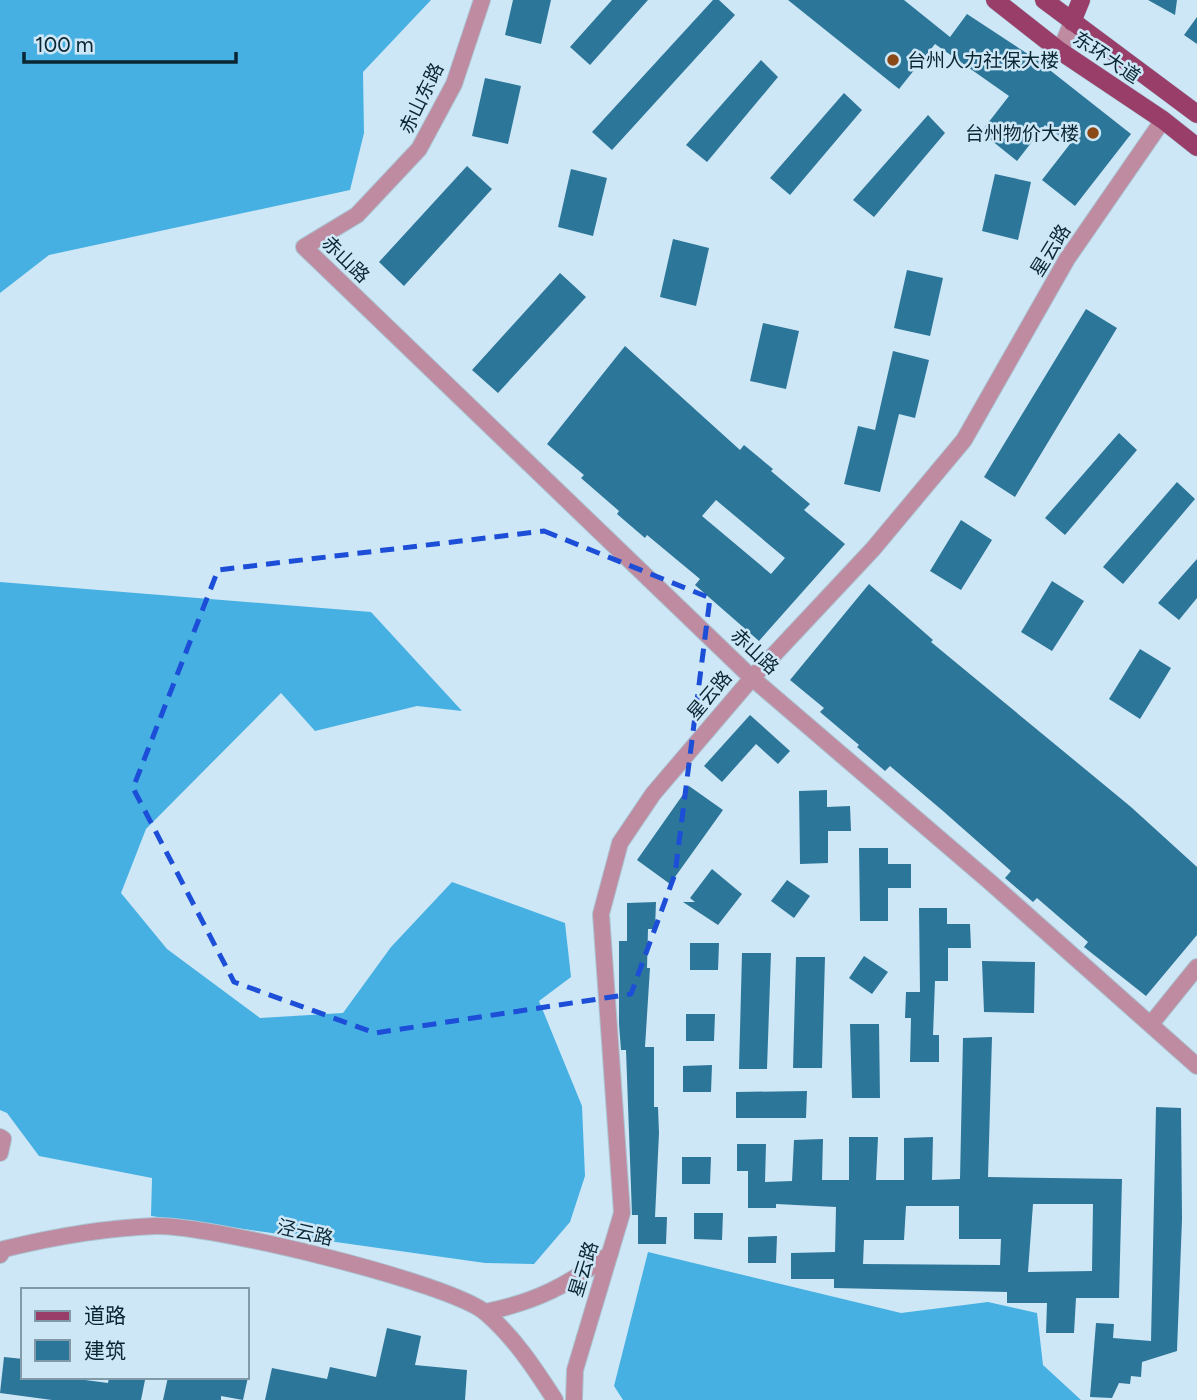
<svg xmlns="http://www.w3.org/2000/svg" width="1197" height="1400" font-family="Figtree,'Noto Sans SC',sans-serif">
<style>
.forest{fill:#47b0e3}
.building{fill:#2c7699;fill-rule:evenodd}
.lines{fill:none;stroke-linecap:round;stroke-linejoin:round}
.minor-casing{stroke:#abc4d3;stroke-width:18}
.major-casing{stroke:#abc4d3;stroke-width:19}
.minor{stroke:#bf8ba0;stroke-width:16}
.major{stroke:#983e69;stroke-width:18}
.marked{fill:none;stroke:#1d4ed8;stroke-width:5;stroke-dasharray:14 9;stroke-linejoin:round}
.poi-dot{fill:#8b4917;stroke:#cee7f6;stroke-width:2.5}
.labels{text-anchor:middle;stroke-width:5;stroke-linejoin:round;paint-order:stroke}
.street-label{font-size:19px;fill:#0a2633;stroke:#cee7f6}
.poi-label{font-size:19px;fill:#0a2633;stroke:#cee7f6;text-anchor:start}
</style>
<rect width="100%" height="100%" fill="#cee7f6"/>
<path class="forest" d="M0,0H431L363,72L364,133L350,190L49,255L0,293Z
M0,582L371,612L462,711L417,706L315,731L281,693L146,829L121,893L167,949L260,1018L343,1013L391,947L452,882L565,923L571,977L539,1001L582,1106L585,1176L570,1222L534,1264L485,1263L151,1216L152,1178L39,1156L7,1113L0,1110Z
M648,1252L901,1313L988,1302L1037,1313L1043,1365L1081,1400H623L614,1386Z"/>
<path class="building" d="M513,0H551L541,44L505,35Z
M612,0H648L590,65L570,47Z
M713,0H719L735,15L612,150L592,132Z
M788,0H904L950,37L967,14L1037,60L1131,134L1075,206L1042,180L1070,144L1045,125L1017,161L981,132L1009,96L935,44L899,89Z
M1148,0H1177L1175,15Z
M1197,17V44L1184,35Z
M761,60L778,77L707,162L686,145Z
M485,78L521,86L508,144L472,136Z
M844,93L862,110L790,195L770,178Z
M928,115L945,133L874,217L853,200Z
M467,166L492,189L404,286L379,262Z
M571,169L607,178L593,236L558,227Z
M995,174L1031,182L1018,240L982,231Z
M673,239L709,248L696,306L660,297Z
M907,270L943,278L930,336L894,328Z
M560,273L586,297L498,393L472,370Z
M1086,309L1117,328L1015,497L984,477Z
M763,323L799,331L786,389L750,381Z
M625,346L740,450L744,445L773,469L771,471L810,504L804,510L845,544L759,641L695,585L700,579L647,535L645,538L617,514L619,511L581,478L584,475L547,444ZM716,500L785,558L771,574L702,516Z
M893,351L929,360L915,418L899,414L880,492L844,484L858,426L875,430Z
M1119,433L1137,450L1065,535L1045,518Z
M1177,482L1195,499L1123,584L1103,567Z
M961,520L992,540L961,590L930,571Z
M1197,559V598L1179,620L1158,603Z
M1052,581L1084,601L1052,651L1021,632Z
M869,584L933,640L931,642L1131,807L1197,867V935L1146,996L1084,947L1088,942L1037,898L1033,902L1005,878L1011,871L943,811L890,766L885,771L857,747L859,745L820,712L824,708L790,680Z
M1140,649L1171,668L1140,719L1109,699Z
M750,715L790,751L778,764L756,744L722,782L704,766Z
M689,786L723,810L670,884L637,860Z
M827,790V807L850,806L851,831H828V863L800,864L799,791Z
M859,848H888V864H911V888H888V921H860Z
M712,869L742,894L718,925L683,902H695L690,898Z
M787,880L810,896L794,918L771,901Z
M656,902L655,929H648L647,968H650L645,1047H654V1107H658L659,1133L655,1217H667L666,1244H638V1215H632L626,1050H621L619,1024V941H627V903Z
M919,908H947V924H970L971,948H948V981H935L933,1035H939V1062H910L911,1018H905L906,992H920Z
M690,943H719L718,970H690Z
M742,953H771L767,1069H739Z
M864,956L888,972L872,994L849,978Z
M796,957H825L822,1068H793Z
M982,961L1035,962L1034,1013L984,1012Z
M686,1014H715L714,1041H686Z
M850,1024H879L880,1098H852Z
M992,1037L988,1177L1122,1179L1119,1298H1076L1074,1333H1046L1047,1303H1007V1292L834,1288V1279H791V1253L835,1252L836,1207L776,1204V1208H748V1171H737V1144H766L765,1182L792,1181L794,1140L823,1139L822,1180H849V1137H878L876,1180H904V1138L933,1137L932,1180L960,1179L963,1038ZM1033,1204H1093L1092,1271L1028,1272ZM906,1206H959V1239H1001L1000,1265L863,1264L864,1240H904Z
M712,1065L711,1092H683V1066Z
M807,1091L806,1118H736V1092Z
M1156,1107L1181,1108L1182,1219L1177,1351L1142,1362L1141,1377L1131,1376L1130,1384L1119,1383L1112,1398L1090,1397L1096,1323L1114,1324L1113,1338L1151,1341Z
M682,1157H711L710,1184H682Z
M694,1213H723L722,1240L694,1239Z
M777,1236L776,1263H748V1237Z
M387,1328L421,1336L415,1365L467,1370L465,1400H265L272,1368L327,1379L330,1367L376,1377Z
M4,1357L23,1359V1377H62L108,1383L109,1377L145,1380L141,1400H52L0,1393Z
M168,1377H248L243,1400L221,1396V1400H163Z"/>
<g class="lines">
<g class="minor-casing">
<path id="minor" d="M482,0L454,84L419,149L357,215L304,247L752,678L990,882L1197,1066
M1060,51L1072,22
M1151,1024L1197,967
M0,1137L3,1139L0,1153
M0,1255L4,1249C53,1237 104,1228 155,1226C207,1224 449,1282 486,1313C514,1337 535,1369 555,1400
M485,1312C536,1302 568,1285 610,1254
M574,1400L575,1370L622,1213L601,914L620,843L653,794L752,678L873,549L964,440L1067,259L1163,120"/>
</g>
<g class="major-casing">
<path id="major" d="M995,0L1060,51L1163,120L1197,147
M1044,0L1197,114
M1072,22L1081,0"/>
</g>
<use href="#minor" class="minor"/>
<use href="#major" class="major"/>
</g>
<path class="marked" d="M544,531L710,598L675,874L631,994L375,1033L234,982L133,788L218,570Z"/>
<g class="poi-dot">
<circle cx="893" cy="60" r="7"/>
<circle cx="1093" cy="133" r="7"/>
</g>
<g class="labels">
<g class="street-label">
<text transform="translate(1107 57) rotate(34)" y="7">东环大道</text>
<text transform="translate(421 98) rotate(-64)" y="7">赤山东路</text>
<text transform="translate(1050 250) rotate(-58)" y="7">星云路</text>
<text transform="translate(346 259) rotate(44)" y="7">赤山路</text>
<text transform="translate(755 651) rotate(43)" y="7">赤山路</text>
<text transform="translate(709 695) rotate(-50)" y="7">星云路</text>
<text transform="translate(305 1232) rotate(13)" y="7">泾云路</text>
<text transform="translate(583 1269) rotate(-73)" y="7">星云路</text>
</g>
<g class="poi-label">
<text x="907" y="67">台州人力社保大楼</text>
<text x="1079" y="140" text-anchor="end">台州物价大楼</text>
</g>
</g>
<rect x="21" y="1288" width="228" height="91" fill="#cee7f6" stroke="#809aa8" stroke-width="2"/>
<rect x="35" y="1311" width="35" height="10" fill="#983e69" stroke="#809aa8" stroke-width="2"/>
<text x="84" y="1323" font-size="21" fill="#0a2633">道路</text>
<rect x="35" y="1340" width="35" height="21" fill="#2c7699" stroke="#809aa8" stroke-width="2"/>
<text x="84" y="1358" font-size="21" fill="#0a2633">建筑</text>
<path d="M24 52v10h212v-10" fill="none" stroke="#0a2633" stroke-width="3.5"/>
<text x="35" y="52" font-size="21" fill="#0a2633" stroke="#cee7f6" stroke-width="5" paint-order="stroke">100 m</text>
</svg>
